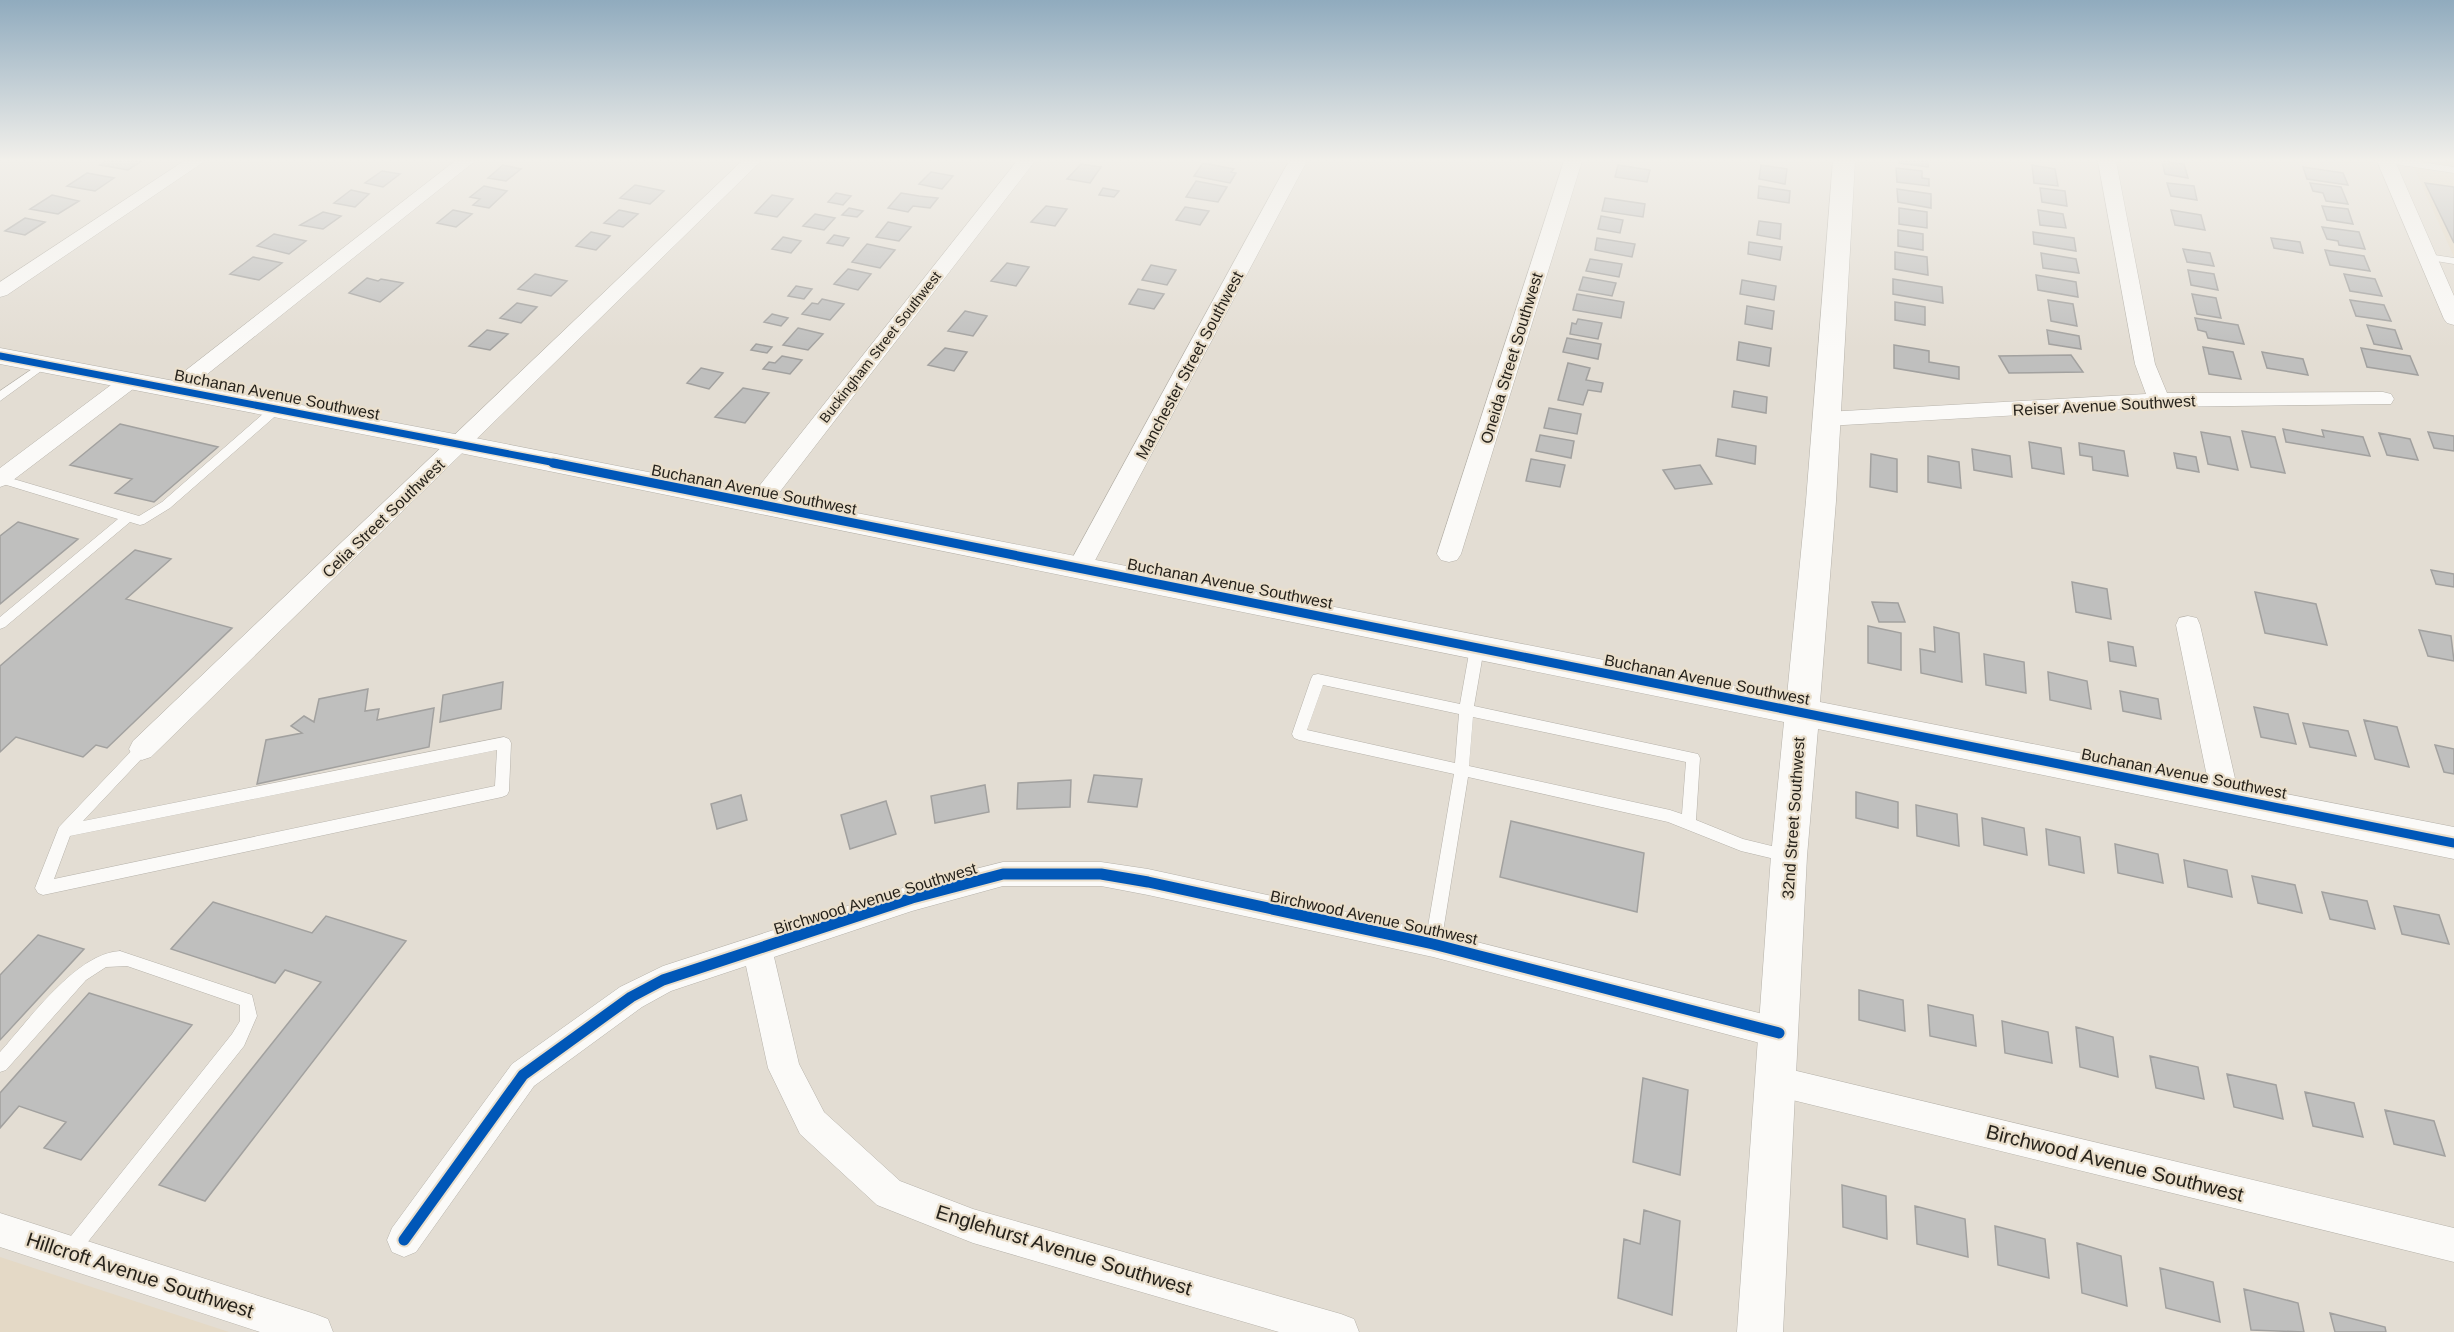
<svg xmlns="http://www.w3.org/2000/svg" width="2454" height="1332" font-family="Helvetica,sans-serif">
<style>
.built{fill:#e4d9c6}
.building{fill:#bfbfbe;stroke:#a2a19f;stroke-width:1.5}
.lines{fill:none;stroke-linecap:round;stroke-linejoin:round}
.lane-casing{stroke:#b6b2aa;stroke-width:1}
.street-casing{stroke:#b6b2aa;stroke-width:1}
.secondary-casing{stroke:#b6b2aa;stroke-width:1}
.lane{fill:#fbfaf8;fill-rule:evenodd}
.street{fill:#fbfaf8;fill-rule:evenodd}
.secondary{fill:#fbfaf8;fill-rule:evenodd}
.cycleway-far2-casing{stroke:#eadfcc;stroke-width:10}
.cycleway-far1-casing{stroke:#eadfcc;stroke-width:13}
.cycleway-casing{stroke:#eadfcc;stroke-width:15}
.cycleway-far2{stroke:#0057b8;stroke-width:7}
.cycleway-far1{stroke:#0057b8;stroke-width:9}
.cycleway{stroke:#0057b8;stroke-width:11}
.labels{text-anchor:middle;stroke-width:4.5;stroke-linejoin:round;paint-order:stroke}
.far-street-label{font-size:14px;fill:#26221b;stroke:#eadfcc}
.street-label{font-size:16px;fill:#26221b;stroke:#eadfcc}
.near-street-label{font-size:20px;fill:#26221b;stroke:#eadfcc}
</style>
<rect width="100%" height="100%" fill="#e3ddd3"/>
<path class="built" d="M2411,161H2454V257Z
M0,1257L229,1332H0Z"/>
<path class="building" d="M106,161H141L128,170L100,165Z
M1899,161H1928V167L1899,163Z
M2162,161L2184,164L2188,178L2165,174Z
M1203,163L1234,169L1231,172L1236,173L1230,183L1194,176Z
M1081,164L1101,167L1090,183L1067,179Z
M503,165L521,169L506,181L488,178Z
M1618,165L1650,170L1647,182L1615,177Z
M1761,165L1787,169L1785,184L1759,179Z
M2032,165L2055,169L2058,186L2034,183Z
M2303,167L2343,173L2348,185L2307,179Z
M1896,168L1922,171V178L1929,179V186L1897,182Z
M382,171L400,174L383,187L365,183Z
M931,172L953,176L942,189L919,184Z
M87,173L114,178L95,191L67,186Z
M1196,181L1227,187L1218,202L1186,197Z
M2167,183L2194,186L2197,200L2171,196Z
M2310,183L2341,187L2348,204L2326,201L2323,193L2313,191Z
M2425,183L2454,187V243Z
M635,185L664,191L650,204L620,198Z
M484,186L507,191L489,208L473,205L480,199L470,197Z
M1759,186L1790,191L1789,203L1758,198Z
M1103,188L1119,191L1114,197L1099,195Z
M2040,188L2065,191L2067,206L2042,202Z
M1897,189L1931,194V208L1898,202Z
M351,190L369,194L355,207L334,203Z
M836,193L851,196L843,205L828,202Z
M901,193L919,196L938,198L930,208L913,206L908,212L888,208Z
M52,195L79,201L58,214L30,209Z
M772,195L793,199L777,217L755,213Z
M1605,198L1645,204L1643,217L1602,211Z
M1046,206L1067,209L1055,226L1031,222Z
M2322,206L2348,209L2353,224L2327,220Z
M1185,207L1209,211L1200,225L1176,220Z
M849,208L863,211L857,217L842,215Z
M1899,208L1927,212V228L1899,224Z
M453,210L472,214L456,227L437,223Z
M619,210L638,214L623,227L604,223Z
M2038,210L2063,214L2066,228L2040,225Z
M2171,210L2201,215L2205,230L2175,225Z
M323,212L341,216L323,229L300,225Z
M815,214L835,218L824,230L803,226Z
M1601,216L1623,220L1620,233L1598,229Z
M25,218L45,222L25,235L5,231Z
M1759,221L1781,224L1780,239L1757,235Z
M888,222L911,227L899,241L876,237Z
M2322,227L2359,232L2365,249L2339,245L2338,241L2327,239Z
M1898,230L1923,234V250L1898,246Z
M591,232L610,236L596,250L576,246Z
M2033,232L2074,238L2076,251L2034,244Z
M274,234L306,241L289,254L257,246Z
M834,235L849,238L843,246L827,243Z
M783,237L801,241L791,253L772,249Z
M1597,238L1635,244L1632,257L1595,250Z
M2271,238L2300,242L2303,253L2274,248Z
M1749,242L1782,247L1780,260L1748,254Z
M867,244L895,250L880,268L852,262Z
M2183,249L2210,253L2214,266L2187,262Z
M2325,250L2364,256L2370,271L2330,265Z
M1895,252L1927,257L1928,275L1895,269Z
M2041,253L2076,259L2079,273L2043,268Z
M253,257L282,263L259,280L230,274Z
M1590,259L1622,264L1619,277L1586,271Z
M1007,263L1029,267L1016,286L991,281Z
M1151,265L1176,270L1167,285L1142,280Z
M848,269L871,274L858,290L834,284Z
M2188,270L2214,274L2218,290L2191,285Z
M535,274L567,281L551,296L518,289Z
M2344,274L2375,279L2382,296L2350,291Z
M2036,275L2076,282L2078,297L2038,290Z
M1583,277L1616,283L1612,296L1579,290Z
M367,278L378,281L381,279L403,283L380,302L349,293Z
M1893,279L1942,287L1943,303L1893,294Z
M1742,280L1776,286L1774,300L1740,294Z
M796,286L812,289L804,299L788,296Z
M1138,289L1164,294L1154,309L1129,304Z
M1577,294L1624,302L1621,318L1573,310Z
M2192,294L2216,298L2221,318L2197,314Z
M822,299L844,304L830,320L802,314L812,303L818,304Z
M2048,300L2073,304L2077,326L2051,321Z
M2350,300L2384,305L2391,321L2356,316Z
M1895,302L1925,307V325L1895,320Z
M517,303L537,307L521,323L500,318Z
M1747,306L1774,311L1772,329L1745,324Z
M965,311L987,316L973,336L948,331Z
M772,314L788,318L781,326L764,322Z
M2195,318L2238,325L2244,344L2208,338L2206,332L2198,330Z
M1578,319L1602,323L1598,339L1570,334L1572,323L1576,324Z
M2367,325L2395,330L2402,349L2374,344Z
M798,328L823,334L808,350L783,345Z
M487,330L508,334L490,350L469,346Z
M2047,330L2079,336L2081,349L2049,344Z
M1567,338L1601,344L1598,359L1563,352Z
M1739,342L1771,348L1769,366L1737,360Z
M756,344L772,347L767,353L751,350Z
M1894,345L1929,351V362L1959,367V379L1894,368Z
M2203,347L2233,352L2241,379L2209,374Z
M945,348L967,352L954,371L928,365Z
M2361,348L2410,356L2418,375L2367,367Z
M2262,352L2303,359L2308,375L2267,368Z
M2071,355L2083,372L2009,373L1999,356Z
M782,356L802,360L790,374L763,369L769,362L775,363Z
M1568,363L1590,368L1586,380L1603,383L1601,392L1588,390L1583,405L1558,400Z
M701,368L723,373L709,389L687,383Z
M743,388L769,393L745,423L715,417Z
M1734,391L1767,397L1766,413L1732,407Z
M1549,408L1581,414L1577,434L1544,428Z
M120,424L218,447L154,502L115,493L132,479L70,465Z
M2283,429L2324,437L2322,430L2363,437L2370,456L2286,442Z
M2242,431L2275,437L2285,473L2251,467Z
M2201,432L2230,437L2238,470L2208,464Z
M2428,432L2454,436V451L2434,448Z
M2379,433L2410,439L2418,460L2387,455Z
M1540,435L1574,441L1571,458L1536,451Z
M1718,439L1756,446L1755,464L1716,456Z
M2029,442L2061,448L2064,474L2032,468Z
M2079,443L2124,451L2128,476L2093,470L2092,457L2080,455Z
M1972,449L2010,456L2012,477L1974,470Z
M2174,453L2196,457L2199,472L2177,468Z
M1871,454L1897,459V492L1870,487Z
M1928,456L1959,462L1961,488L1928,482Z
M1531,459L1565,465L1560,487L1526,481Z
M1700,465L1712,484L1675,489L1663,470Z
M18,522L78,539L0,604V536Z
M135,550L171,559L126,599L232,628L107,748L96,745L83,757L16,737L0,752V666Z
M2431,570L2454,574V587L2436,584Z
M2072,582L2107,589L2111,619L2076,612Z
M2255,592L2316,604L2327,645L2265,633Z
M1872,602L1898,603L1905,622H1879Z
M1868,626L1901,633V670L1868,663Z
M1934,627L1959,633L1962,682L1921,673L1920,649L1935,652Z
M2419,630L2451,636L2454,661L2428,656Z
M2108,642L2133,647L2136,666L2110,661Z
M1984,654L2024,662L2026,693L1986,685Z
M2048,672L2087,681L2091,709L2050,700Z
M503,682L501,709L440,722L443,695Z
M368,689L365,711L379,709L377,720L434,708L429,747L257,784L266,740L302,733L291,726L304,716L314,722L319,699Z
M2120,691L2158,699L2161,719L2123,711Z
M2254,707L2288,714L2296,744L2261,737Z
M2364,720L2397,727L2409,767L2375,759Z
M2303,723L2348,731L2356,756L2310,747Z
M2435,745L2454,749V774L2444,772Z
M1094,775L1142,779L1137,807L1088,802Z
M1071,780L1070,807L1017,809L1018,783Z
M985,785L989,812L935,823L931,796Z
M1856,792L1898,802V828L1856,818Z
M741,795L747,820L717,829L711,804Z
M886,801L896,834L850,849L841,815Z
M1916,805L1957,814L1959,846L1917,836Z
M1982,818L2024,828L2027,855L1984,845Z
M1511,821L1644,853L1637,912L1500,877Z
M2046,829L2080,837L2084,873L2049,865Z
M2115,844L2158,854L2163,883L2118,873Z
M2184,860L2227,870L2232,897L2188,887Z
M2252,876L2295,885L2302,913L2258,903Z
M2322,892L2367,901L2375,929L2330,919Z
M213,902L312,933L326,916L406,941L205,1201L159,1185L321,982L285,970L275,983L171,949Z
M2394,906L2439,915L2449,944L2402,934Z
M38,935L84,949L0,1040V975Z
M1859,990L1903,1000L1905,1031L1859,1020Z
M89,993L192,1025L81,1160L44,1148L66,1122L19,1106L0,1128V1093Z
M1928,1005L1973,1015L1976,1046L1930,1036Z
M2002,1021L2048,1032L2052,1063L2005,1053Z
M2076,1027L2113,1037L2118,1077L2080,1067Z
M2150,1056L2198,1067L2204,1099L2156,1088Z
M2227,1074L2276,1085L2283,1119L2234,1107Z
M1643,1078L1688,1090L1680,1175L1633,1162Z
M2305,1092L2354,1103L2363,1137L2313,1126Z
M2385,1110L2434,1121L2445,1156L2394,1144Z
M1842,1185L1886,1196L1887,1239L1843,1227Z
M1915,1206L1965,1219L1968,1257L1917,1244Z
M1644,1210L1680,1221L1672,1315L1618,1298L1624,1239L1640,1244Z
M1995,1226L2045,1239L2049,1278L1998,1265Z
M2077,1243L2121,1256L2127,1306L2082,1293Z
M2160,1268L2213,1282L2220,1322L2166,1308Z
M2244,1289L2298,1303L2304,1332L2251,1330Z
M2330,1313L2385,1327L2386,1332H2335Z"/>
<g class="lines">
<g class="lane-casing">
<path id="lane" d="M2389,161H2414L2454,167V173L2394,164Z
M2428,254L2454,258V264L2424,259V255Z
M44,361L48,362V366L0,401V391Z
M276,405L282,409L280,412L170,508L144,524L140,525L130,522L5,627L0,629V617L118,519L0,483V475L139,516L162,502L272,406Z
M1477,643L1484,648L1474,706L1698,754L1700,758L1696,820L1743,839L1792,851L1795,856L1792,861L1787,862L1741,851L1668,822L1468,777L1441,944L1439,949L1433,951L1427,949L1425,944L1454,774L1299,740L1294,738L1292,734L1311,679L1313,675L1318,674L1460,704L1470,648ZM1323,685L1459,714L1455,763L1307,730ZM1473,717L1686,762L1682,814L1670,810L1469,766Z
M504,737L509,739L511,743L509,791L507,795L502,797L43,895L38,893L35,888L59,827L137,745H147L149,749L147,753L83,821ZM497,750L495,786L54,879L70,836Z
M120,951L252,995L257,1016L244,1046L75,1258L69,1261L63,1258L60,1252L63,1246L232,1034L240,1021V1005L127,966L106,967L86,980L6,1070L0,1072V1052C29,1020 76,953 120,951Z"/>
</g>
<g class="street-casing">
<path id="street" d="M184,161H205L7,295L0,297V282Z
M455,161H475L181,395H167L163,390L167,385Z
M742,161H761L151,757L142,760L133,757L129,749L133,741Z
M1017,161H1035L765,511L757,513L749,511L746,505L749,499Z
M1289,161H1307L1091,568L1087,574L1079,577L1071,574L1067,568Z
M1564,161H1582L1461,554L1457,560L1449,562L1441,560L1437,554Z
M2098,161H2116L2155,364L2167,393L2383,392L2391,394L2394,399L2391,404L2159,407L1826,426L1818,424L1815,419L1818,414L1826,412L2146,394L2135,364Z
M2377,161H2395L2454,296V325L2447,323L2444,319Z
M130,374L137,376L141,381L137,386L8,484L0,487V468L123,376Z
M2188,616L2197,618L2200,625L2239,796L2235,804L2225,807L2215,804L2211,796L2176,625L2179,618Z
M1003,862H1101L1148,869L1433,931L1779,1018L1790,1023L1795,1033L1790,1043L1779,1048L1433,957L1148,895L1101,886H1003L912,911L774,957L799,1064L824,1112L900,1181L973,1209L1341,1314L1354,1319L1359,1332H1279L973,1243L877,1205L800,1134L768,1068L746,966L671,991L642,1007L534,1086L416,1252L404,1257L392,1252L387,1240L392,1228L512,1064L620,987L663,966L912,885Z
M1776,1066L2454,1228V1262L1776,1096L1765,1092L1760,1081L1765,1070Z
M0,1213L315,1314L328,1319L333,1332H260L0,1247Z"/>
</g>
<g class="secondary-casing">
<path id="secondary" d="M1833,161H1855L1836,501L1820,702L2454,827V859L1818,729L1807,856L1783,1332H1737L1771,856L1784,722L460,453L0,364V348L460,435L1787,696L1806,501Z"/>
</g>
<use href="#lane" class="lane"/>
<use href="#street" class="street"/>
<use href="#secondary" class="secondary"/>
<g class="cycleway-far2-casing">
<path id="cycleway-far2" d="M0,356L561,464"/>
</g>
<g class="cycleway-far1-casing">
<path id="cycleway-far1" d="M553,463L2454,843"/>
</g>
<g class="cycleway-casing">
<path id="cycleway" d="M404,1240L523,1075L631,997L663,980L912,898L1003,874H1101L1148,882L1433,944L1779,1033"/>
</g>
<use href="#cycleway-far2" class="cycleway-far2"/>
<use href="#cycleway-far1" class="cycleway-far1"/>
<use href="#cycleway" class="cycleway"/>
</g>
<linearGradient id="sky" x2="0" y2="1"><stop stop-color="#90abbe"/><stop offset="0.46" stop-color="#f2f0eb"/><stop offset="1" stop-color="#f2f0eb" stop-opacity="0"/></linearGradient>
<rect width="2454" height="348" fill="url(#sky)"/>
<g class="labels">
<g class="far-street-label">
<text transform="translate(880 347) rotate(-52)" y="5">Buckingham Street Southwest</text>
</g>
<g class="street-label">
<text transform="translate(1511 358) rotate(-73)" y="6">Oneida Street Southwest</text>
<text transform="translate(1189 365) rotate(-62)" y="6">Manchester Street Southwest</text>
<text transform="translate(277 394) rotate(11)" y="6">Buchanan Avenue Southwest</text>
<text transform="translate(2104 405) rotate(-3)" y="6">Reiser Avenue Southwest</text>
<text transform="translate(754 489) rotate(11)" y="6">Buchanan Avenue Southwest</text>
<text transform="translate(383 518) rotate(-44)" y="6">Celia Street Southwest</text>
<text transform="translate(1230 583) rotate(11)" y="6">Buchanan Avenue Southwest</text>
<text transform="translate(1707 679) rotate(11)" y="6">Buchanan Avenue Southwest</text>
<text transform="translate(2184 773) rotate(11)" y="6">Buchanan Avenue Southwest</text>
<text transform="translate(1793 818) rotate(-86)" y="6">32nd Street Southwest</text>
<text transform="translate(875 898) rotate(-17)" y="6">Birchwood Avenue Southwest</text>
<text transform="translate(1374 917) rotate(12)" y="6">Birchwood Avenue Southwest</text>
</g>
<g class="near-street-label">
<text transform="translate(2115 1163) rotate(14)" y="7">Birchwood Avenue Southwest</text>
<text transform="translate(1064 1250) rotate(17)" y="7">Englehurst Avenue Southwest</text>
<text transform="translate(140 1275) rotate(18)" y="7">Hillcroft Avenue Southwest</text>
</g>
</g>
</svg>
